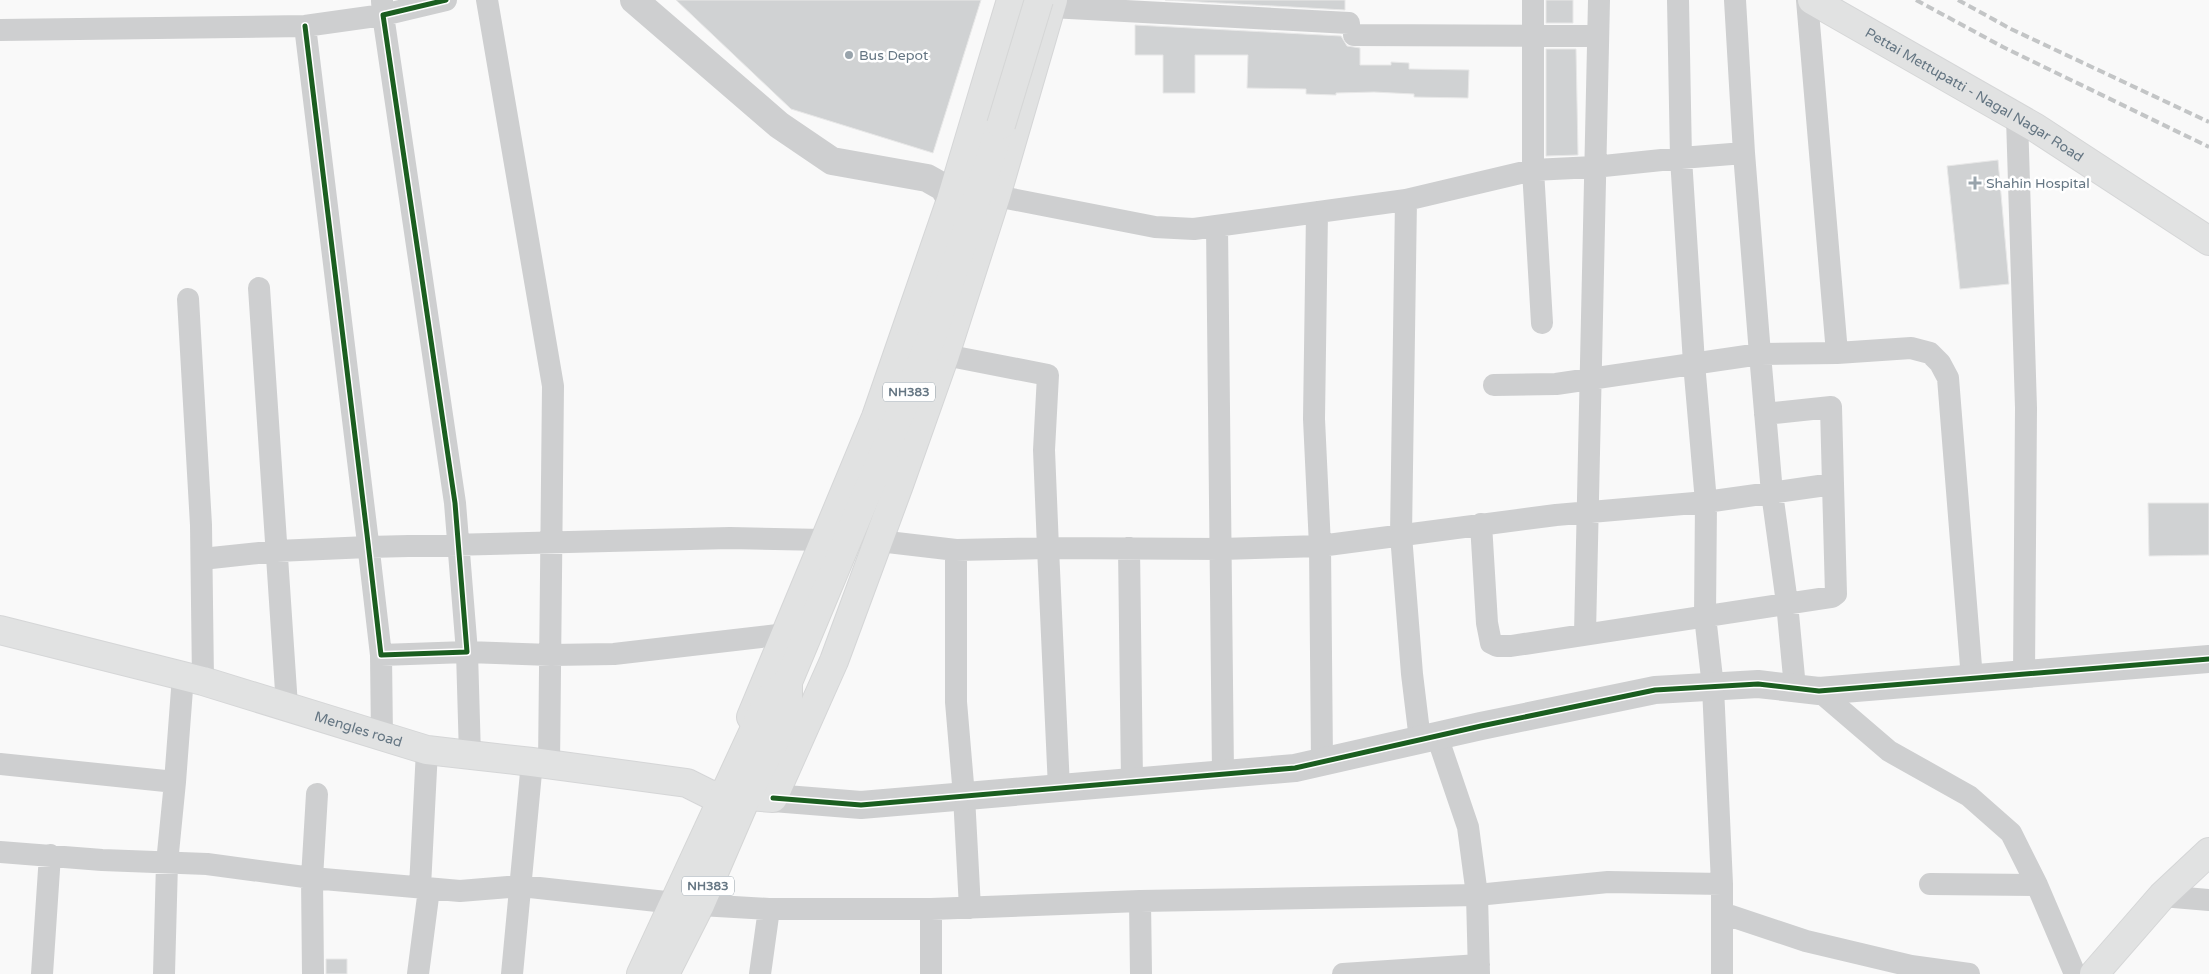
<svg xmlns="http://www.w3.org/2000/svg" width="2209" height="974" font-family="'Varela Round',sans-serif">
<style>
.building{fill:#d0d2d3;stroke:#e8e8e8}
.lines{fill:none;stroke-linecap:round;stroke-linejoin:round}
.secondary-casing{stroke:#d5d6d7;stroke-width:30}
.trunk-casing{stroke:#d5d6d6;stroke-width:30}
.minor{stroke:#cecfd0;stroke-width:22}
.tertiary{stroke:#cecfd0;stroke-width:28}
.secondary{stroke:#e1e2e2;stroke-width:28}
.trunk{stroke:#e1e2e2;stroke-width:28}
.rail{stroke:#c3c5c6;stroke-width:4;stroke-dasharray:8 4;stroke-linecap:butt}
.trunk-bridge-casing{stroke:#d5d6d6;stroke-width:30;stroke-linecap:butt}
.trunk-bridge{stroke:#e1e2e2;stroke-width:28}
.cycleway-casing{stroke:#fff;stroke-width:8}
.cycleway{stroke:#1b5e20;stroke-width:5}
.poi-dot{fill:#99a4ac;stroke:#fff;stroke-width:2}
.labels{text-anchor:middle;stroke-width:5;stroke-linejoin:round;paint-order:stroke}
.shield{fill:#fff;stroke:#939fa8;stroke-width:1}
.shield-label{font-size:12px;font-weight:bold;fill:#657683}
.poi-label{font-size:14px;fill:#657683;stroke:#fff;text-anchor:start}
.street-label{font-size:14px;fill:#657683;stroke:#fff}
</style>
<rect width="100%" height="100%" fill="#f9f9f9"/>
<path class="building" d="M676,0H981L933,153L791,109Z
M1165,0H1345V10Z
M1546,0H1573V23H1546Z
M1135,25L1341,36L1347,46L1360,48V65H1391V62L1409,63V69L1469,70L1468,98L1414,97V94L1374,92L1336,93V95L1306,94V89L1247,88L1248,55H1195V93H1163V55H1135Z
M1546,49H1576L1578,155L1546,156Z
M1998,160L2009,284L1960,289L1947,166Z
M2148,503H2209V555L2149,556Z
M326,959H347V974H326Z"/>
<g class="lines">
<g class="secondary-casing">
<g id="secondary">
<path id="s1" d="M1812,0L2036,128L2209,241"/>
<path id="s2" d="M0,630L203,681L427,750L532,762L687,783L709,794L722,796"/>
<path d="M751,717L876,417L951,200L1011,0"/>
<path d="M747,796L773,798L834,661L899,485L945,355L996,196L1053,0"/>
<path d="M2094,974L2162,896L2209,852"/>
</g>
</g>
<g class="trunk-casing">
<path id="trunk" d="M641,974L769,698L788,682
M665,974L700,905L747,796L788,713V682L932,337L1001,125"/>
</g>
<path class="minor" d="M487,0L553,386L549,765
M1533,0V170L1542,323
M1735,0L1744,153L1760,354L1772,493L1787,603L1795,688
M1807,0L1837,353
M1051,7L1349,23
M305,26C331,235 357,445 381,655L467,652L455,503L383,15L446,0
M0,30L305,26L383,15L382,1
M1354,35L1598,36
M2017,118L2026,408L2024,675
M996,196L1155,227L1194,229L1406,200L1533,170L1594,167L1681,158L1678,0
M1406,200L1401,535L1412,674L1420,740
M1217,226L1223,773
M259,288L287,706
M188,299L201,525L203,681
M945,355L1048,375L1044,450L1048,548L1221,549L1320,546L1314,419L1317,212
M1494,385L1556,384L1760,354L1837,353L1911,348L1930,353L1940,363L1948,378L1972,679
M1765,414L1831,407L1833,484
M879,541L956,550L1048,548L1059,788
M1129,548L1132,781
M956,550V702L964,796L970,908
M202,559L277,551L368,547L730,538L824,540
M1585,634L1599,0
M381,655L382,738
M1819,691L1889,751L1969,796L2011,833L2037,885L2075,974
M1437,736L1468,827L1477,895L1479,974
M470,756L467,652L551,655L614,654L786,634
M1322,762L1320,546L1556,515L1706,502L1833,484L1836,594L1832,597L1511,646H1497L1491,643L1487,623L1481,524
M0,764L175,782
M0,852L102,860L207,864L312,878L460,891L521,886L675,903
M1930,884L2037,885
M420,887L427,750
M2162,896L2209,900
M1140,901L1141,974
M700,905L769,909H931L1140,901L1477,895L1608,882L1722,884
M931,909V974
M1722,913L1806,941L1911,966L1969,974
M42,974L50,855
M164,974L167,863L175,782L183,676
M313,974L312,878L317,794
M418,974L429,889
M512,974L532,762
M760,974L769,909
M1343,974L1479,965
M1722,974V884L1713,687L1705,616L1706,502L1694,363L1681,158L1744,153"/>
<path class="tertiary" d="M634,0L779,125L832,161L927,178L943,187L951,200
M773,798L861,805L1295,768L1481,726L1655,690L1758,684L1819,691L2209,659"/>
<use href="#secondary" class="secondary"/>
<use href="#trunk" class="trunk"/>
<path class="rail" d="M1916,0L2003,47L2209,147
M1958,0L2011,29L2209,122"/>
<g class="trunk-bridge-casing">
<path id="trunk-bridge" d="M1001,125L1039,0"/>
</g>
<use href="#trunk-bridge" class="trunk-bridge"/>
<g class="cycleway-casing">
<path id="cycleway" d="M305,26C331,235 357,445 381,655L467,652L455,503L383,15L446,0
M773,798L861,805L1295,768L1481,726L1655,690L1758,684L1819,691L2209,659"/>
</g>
<use href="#cycleway" class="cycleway"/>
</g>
<g class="poi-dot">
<circle cx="849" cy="55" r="5"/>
<path d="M1972.5 175.5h5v5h5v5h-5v5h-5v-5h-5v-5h5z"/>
</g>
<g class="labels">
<g class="shield">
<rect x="883" y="382.5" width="52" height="19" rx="4"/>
<rect x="682" y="876.5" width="52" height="19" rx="4"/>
</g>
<g class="shield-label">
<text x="909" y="396">NH383</text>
<text x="708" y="890">NH383</text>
</g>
<g class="poi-label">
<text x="859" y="60">Bus Depot</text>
<text x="1986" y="188">Shahin Hospital</text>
</g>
<g class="street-label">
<text dy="5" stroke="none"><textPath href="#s1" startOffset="188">Pettai Mettupatti - Nagal Nagar Road</textPath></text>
<text dy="5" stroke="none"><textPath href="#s2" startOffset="372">Mengles road</textPath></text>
</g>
</g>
</svg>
